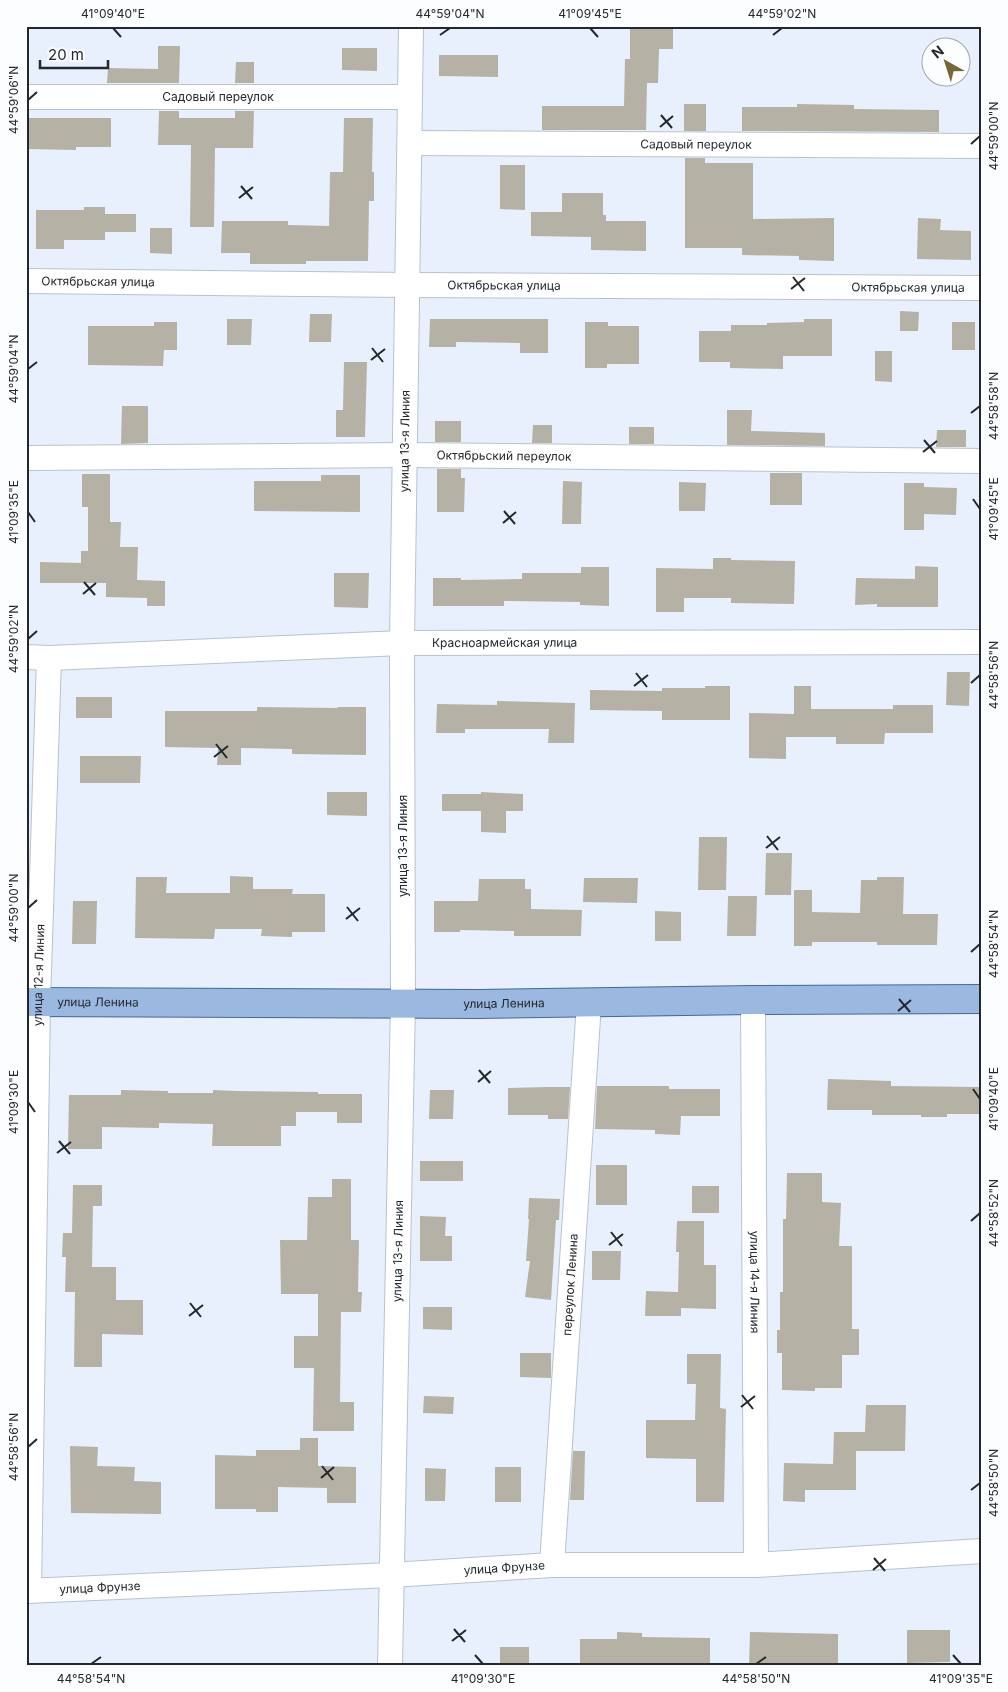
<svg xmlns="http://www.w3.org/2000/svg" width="1008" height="1692" font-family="Inter,sans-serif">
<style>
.building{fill:#b5b2a5}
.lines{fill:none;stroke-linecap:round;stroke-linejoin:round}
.minor-casing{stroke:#bac2cd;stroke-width:26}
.major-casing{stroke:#466793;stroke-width:30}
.minor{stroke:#fff;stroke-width:24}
.major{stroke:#9bb9e0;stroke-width:28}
.ticks{fill:none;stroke:#24272b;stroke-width:2}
.labels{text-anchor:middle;stroke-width:4.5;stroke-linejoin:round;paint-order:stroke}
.street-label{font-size:12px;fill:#24272b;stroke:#fbfdff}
.neatline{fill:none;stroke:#24272b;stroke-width:2}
.ticks-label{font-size:12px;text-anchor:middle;fill:#24272b}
</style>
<rect width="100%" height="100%" fill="#e7f0fc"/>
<path class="building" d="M630,26H673V49H659L658,83H647L646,130H542V106H624L625,59H630Z
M158,46H180L179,83H107L108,68L158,69Z
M342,48H377V71L342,70Z
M439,55H498V77L439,76Z
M236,62H254V83H235Z
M684,104H706V131H684Z
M797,104L854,105V109L939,110V132L742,131V107H797Z
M159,111H179V118H235V111H254L253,148H215L214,227H190L191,145H158Z
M26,118H111V147H76V150L26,149Z
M344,118H373L372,172H374V201H369L368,261H306V264H250V253H221L222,221H288V225L329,226L330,172H343Z
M685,158H705V163H753V219L834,218V261L799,260V256L742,255V248H685Z
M500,165H525V210L500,209Z
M562,193H603V215H606V221H646V251L591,250V237L531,236V212H562Z
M84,207H105V214H136V232H105V240H64V249H36V210H84Z
M918,218L941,219L940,230L971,231V260L917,259Z
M150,228H172V254L150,253Z
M900,311L919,312L918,331H900Z
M310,314H332L331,342H309Z
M227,319H252L251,345H227Z
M430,319H548V353H520V343L456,342V347H429Z
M804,319H832V356H783V369L730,368V362H699V331H731V325H767V323L804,322Z
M154,322H177V350H164L163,366L88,365V326H154Z
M585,322H608V326H639V364H607V368H585Z
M952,322H975V350H952Z
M875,351H892V382L875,381Z
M344,362H367L365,437H336V410H343Z
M122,406H148V443L121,444Z
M727,410H752L751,431L825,433V446L727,445Z
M435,421H461V442H435Z
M533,425H552V443H532Z
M629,427H654V444H629Z
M937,430H966V447H936Z
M437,469H461V478H465L464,512H437Z
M770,473H802V505H770Z
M82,474H110V522H121L120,547H138L137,580L165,581V606H147V598L106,597V583H40V562L81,563V551H88V507H82Z
M321,475H360V512L254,511V481H321Z
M563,481L582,482L581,524H562Z
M679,482L706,483L705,511H679Z
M904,483H924V487L957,488L956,515L924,514V530H904Z
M713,558H731V560L795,561L794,604L731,603V598H684V612H656V568L713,569Z
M915,566L938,567V607H877V604L855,605L856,578L915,579Z
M581,567H609V606L580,605V602L504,601V606H433V578H461V580L522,579V573H581Z
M334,573H369L368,608L334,607Z
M947,672H970L969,706L946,705Z
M705,686H730V720H662V711L590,710V690L662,691V688H705Z
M794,686H811V709H893V705H933V733H885L884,744H836V737H786V759L749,758V713L794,714Z
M76,697H112V718H76Z
M497,701L575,703L574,743H548L549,729H465V733H436L437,704L497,705Z
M257,707L337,708L338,707H366V755L292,754V749L241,748V765H217L218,748L165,747V711H257Z
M80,756H141L140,783H80Z
M327,792H367V816L327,815Z
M481,792L523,794V811H506V833L481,832V811H442V794H481Z
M699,837H727L726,890H698Z
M766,853H792L791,895H765Z
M230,876L253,877V889H293L292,894H325V932H292V937L261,936L262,929H215L214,939L135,938L136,877H167L166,893H230Z
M877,877H904L903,914H938L937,945H877V942H812V946H794V890H812V912L860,913L861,880H877Z
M584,878H638L637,903L583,902Z
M479,879H525V889H531V909L582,910L581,936H514V931L460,930V932H434V901H478Z
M728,896H757L756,936H727Z
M73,901H97L96,944H72Z
M655,911L681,912V941H655Z
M828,1079L891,1081V1086L982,1087V1114H947V1117H921V1115H872V1110H827Z
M597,1086H669V1089H720V1116H681L680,1135L655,1134V1130L595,1129Z
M548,1087H570L568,1119H548V1115H508V1088Z
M121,1090L168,1091V1093H213V1090L237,1091L318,1092V1094H362V1123H337V1112H296V1126H281V1146H212L213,1124L159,1123V1128L102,1127V1149H68L69,1095H121Z
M430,1090H454L453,1119H429Z
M420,1161H463V1181H420Z
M596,1165H627V1205H596Z
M787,1173H822V1202L841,1203L839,1246H852V1329H859V1355H842V1388H815V1391L782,1390V1353H777V1330H780V1292H783V1219H786Z
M332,1179H351V1240H359L358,1292H362L361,1312H341L340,1402H354V1431H313L314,1368H294V1336H318V1294H281L280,1240H307L308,1197H332Z
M73,1185H102V1206H93L92,1267H116V1300H143V1335L102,1334V1367H74L75,1292H65L66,1257H62L63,1233H72Z
M692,1186H719V1213H692Z
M529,1198L560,1199L559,1220H556L551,1300L525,1297L530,1261H526L529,1219H528Z
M420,1216L446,1217L445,1236H452V1261H420Z
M677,1221H704V1265H716V1309L681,1308V1316H645L646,1291L678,1292L679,1252H676Z
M592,1251H621L620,1280H592Z
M423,1307H452V1330L423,1329Z
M520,1353H551V1378L520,1377Z
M687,1354H721L720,1408L726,1409L724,1502H696V1459L646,1458V1420H695L696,1384H687Z
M424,1396L454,1397L453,1414L423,1413Z
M866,1405H906L905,1451H856V1490H805V1502L783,1501L784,1463L833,1464L834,1432H865Z
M300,1438H318V1466L356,1467V1503H327V1488L278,1487V1512H256V1509H215V1455L256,1456V1450H300Z
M70,1446L98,1447L97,1466L135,1467L134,1481L161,1482V1514L71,1513Z
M573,1451H585L584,1500H570Z
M495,1467H521V1502H495Z
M425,1468L446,1469L445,1501H425Z
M907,1630H950V1662L907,1663Z
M617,1632L642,1633V1637L710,1638V1666H580V1639H617Z
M750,1632L838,1634V1666H749Z
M500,1647H529V1666H500Z"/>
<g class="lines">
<g class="minor-casing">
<g id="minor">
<path id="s1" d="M26,97H410"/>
<path id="s2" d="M410,143L982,146"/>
<path id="s3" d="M26,281L408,285L982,288"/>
<path id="s4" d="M26,458L405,455L982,461"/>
<path id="s5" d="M26,657L49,658L402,643L982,642"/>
<path id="s6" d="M753,1000L756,1565"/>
<path id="s7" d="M552,1565L589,1003"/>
<path id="s8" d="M26,1591L391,1575L552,1565H756L982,1551"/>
<path id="s9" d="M29,1591L38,1002L49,658"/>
<path id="s10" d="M390,1666L403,1002L402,643L411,26"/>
</g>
</g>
<g class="major-casing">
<g id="major">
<path id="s11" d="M26,1002L479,1004L753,1000L982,999"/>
</g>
</g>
<use href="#minor" class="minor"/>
<use href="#major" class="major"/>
</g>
<path class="ticks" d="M113,28L121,37M590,28L598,37M440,35L450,28M773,35L782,28M28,100L37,92M661,115L672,128M660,127L673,116M971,144L980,136M241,186L252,199M239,198L253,187M793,277L804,291M791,289L805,278M372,348L383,362M371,360L385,349M28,369L37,362M971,413L980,406M924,440L935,453M923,452L937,441M973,499L980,509M504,511L515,524M28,512L35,522M503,523L516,512M84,582L95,595M83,594L96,583M28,639L37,631M636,673L647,687M971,683L980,675M634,686L648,675M216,744L227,758M214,757L228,746M767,836L778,850M766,848L780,837M347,907L358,921M28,908L37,900M346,919L360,908M971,952L980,944M899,999L910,1012M898,1011L911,1000M479,1070L490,1083M478,1082L491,1071M973,1089L980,1099M28,1102L35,1112M59,1141L70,1154M57,1153L71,1142M971,1221L980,1213M611,1232L622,1246M609,1245L623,1234M190,1303L201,1317M189,1316L203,1305M742,1395L753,1409M741,1407L755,1396M28,1447L37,1439M322,1466L333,1480M321,1478L334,1467M971,1490L980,1483M874,1558L885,1571M873,1570L886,1559M454,1629L465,1642M452,1641L466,1630M475,1655L483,1664M953,1655L961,1664M91,1664L101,1657M756,1664L766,1657"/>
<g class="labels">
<g class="street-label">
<text dy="4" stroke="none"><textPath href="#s1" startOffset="192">Садовый переулок</textPath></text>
<text dy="4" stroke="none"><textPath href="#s2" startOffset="286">Садовый переулок</textPath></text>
<text dy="4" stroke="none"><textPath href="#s3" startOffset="72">Октябрьская улица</textPath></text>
<text dy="4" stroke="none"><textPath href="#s3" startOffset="478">Октябрьская улица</textPath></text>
<text dy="4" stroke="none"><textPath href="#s3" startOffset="882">Октябрьская улица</textPath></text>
<text dy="4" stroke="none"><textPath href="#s10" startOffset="1225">улица 13-я Линия</textPath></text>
<text dy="4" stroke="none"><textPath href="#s4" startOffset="478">Октябрьский переулок</textPath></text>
<text dy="4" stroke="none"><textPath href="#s5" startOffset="479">Красноармейская улица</textPath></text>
<text transform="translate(403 846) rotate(-90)" y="4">улица 13-я Линия</text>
<text dy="4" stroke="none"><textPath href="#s9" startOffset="616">улица 12-я Линия</textPath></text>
<text dy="4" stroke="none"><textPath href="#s11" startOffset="72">улица Ленина</textPath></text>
<text dy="4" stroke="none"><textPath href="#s11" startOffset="478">улица Ленина</textPath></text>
<text dy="4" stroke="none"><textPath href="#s10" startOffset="415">улица 13-я Линия</textPath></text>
<text dy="4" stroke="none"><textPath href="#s6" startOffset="282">улица 14-я Линия</textPath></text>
<text dy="4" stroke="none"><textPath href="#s7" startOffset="281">переулок Ленина</textPath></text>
<text dy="4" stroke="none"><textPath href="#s8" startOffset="479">улица Фрунзе</textPath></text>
<text dy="4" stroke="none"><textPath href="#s8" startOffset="74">улица Фрунзе</textPath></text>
</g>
</g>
<rect width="1008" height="1692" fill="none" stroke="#fbfdff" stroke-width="55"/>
<g transform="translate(946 62) rotate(321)"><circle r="24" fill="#fbfdff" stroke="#a5a7aa"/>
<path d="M0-4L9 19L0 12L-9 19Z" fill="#766835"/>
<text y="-8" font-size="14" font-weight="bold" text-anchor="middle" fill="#24272b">N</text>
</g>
<path d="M40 60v8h68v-8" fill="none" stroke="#24272b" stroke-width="2.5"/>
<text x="48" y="60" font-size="15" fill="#24272b" stroke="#fbfdff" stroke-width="4" paint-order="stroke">20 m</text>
<rect x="28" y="28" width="952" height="1636" class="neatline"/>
<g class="ticks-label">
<text x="113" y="18">41°09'40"E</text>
<text x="450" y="18">44°59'04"N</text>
<text x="590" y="18">41°09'45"E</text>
<text x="782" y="18">44°59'02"N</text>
<text transform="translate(14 100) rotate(-90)" y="4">44°59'06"N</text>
<text transform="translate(994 136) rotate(-90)" y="4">44°59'00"N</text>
<text transform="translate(14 369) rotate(-90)" y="4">44°59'04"N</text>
<text transform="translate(994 406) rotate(-90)" y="4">44°58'58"N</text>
<text transform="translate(994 509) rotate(-90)" y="4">41°09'45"E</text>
<text transform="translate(14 512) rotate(-90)" y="4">41°09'35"E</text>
<text transform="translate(14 639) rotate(-90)" y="4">44°59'02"N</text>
<text transform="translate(994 675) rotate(-90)" y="4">44°58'56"N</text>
<text transform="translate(14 908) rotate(-90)" y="4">44°59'00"N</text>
<text transform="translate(994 944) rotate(-90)" y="4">44°58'54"N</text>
<text transform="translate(994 1099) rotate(-90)" y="4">41°09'40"E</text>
<text transform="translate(14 1102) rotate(-90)" y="4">41°09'30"E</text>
<text transform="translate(994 1213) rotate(-90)" y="4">44°58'52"N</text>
<text transform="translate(14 1447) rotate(-90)" y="4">44°58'56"N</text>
<text transform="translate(994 1483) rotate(-90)" y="4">44°58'50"N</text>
<text x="91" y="1683">44°58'54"N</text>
<text x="483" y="1683">41°09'30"E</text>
<text x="756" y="1683">44°58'50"N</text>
<text x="961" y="1683">41°09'35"E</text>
</g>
</svg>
